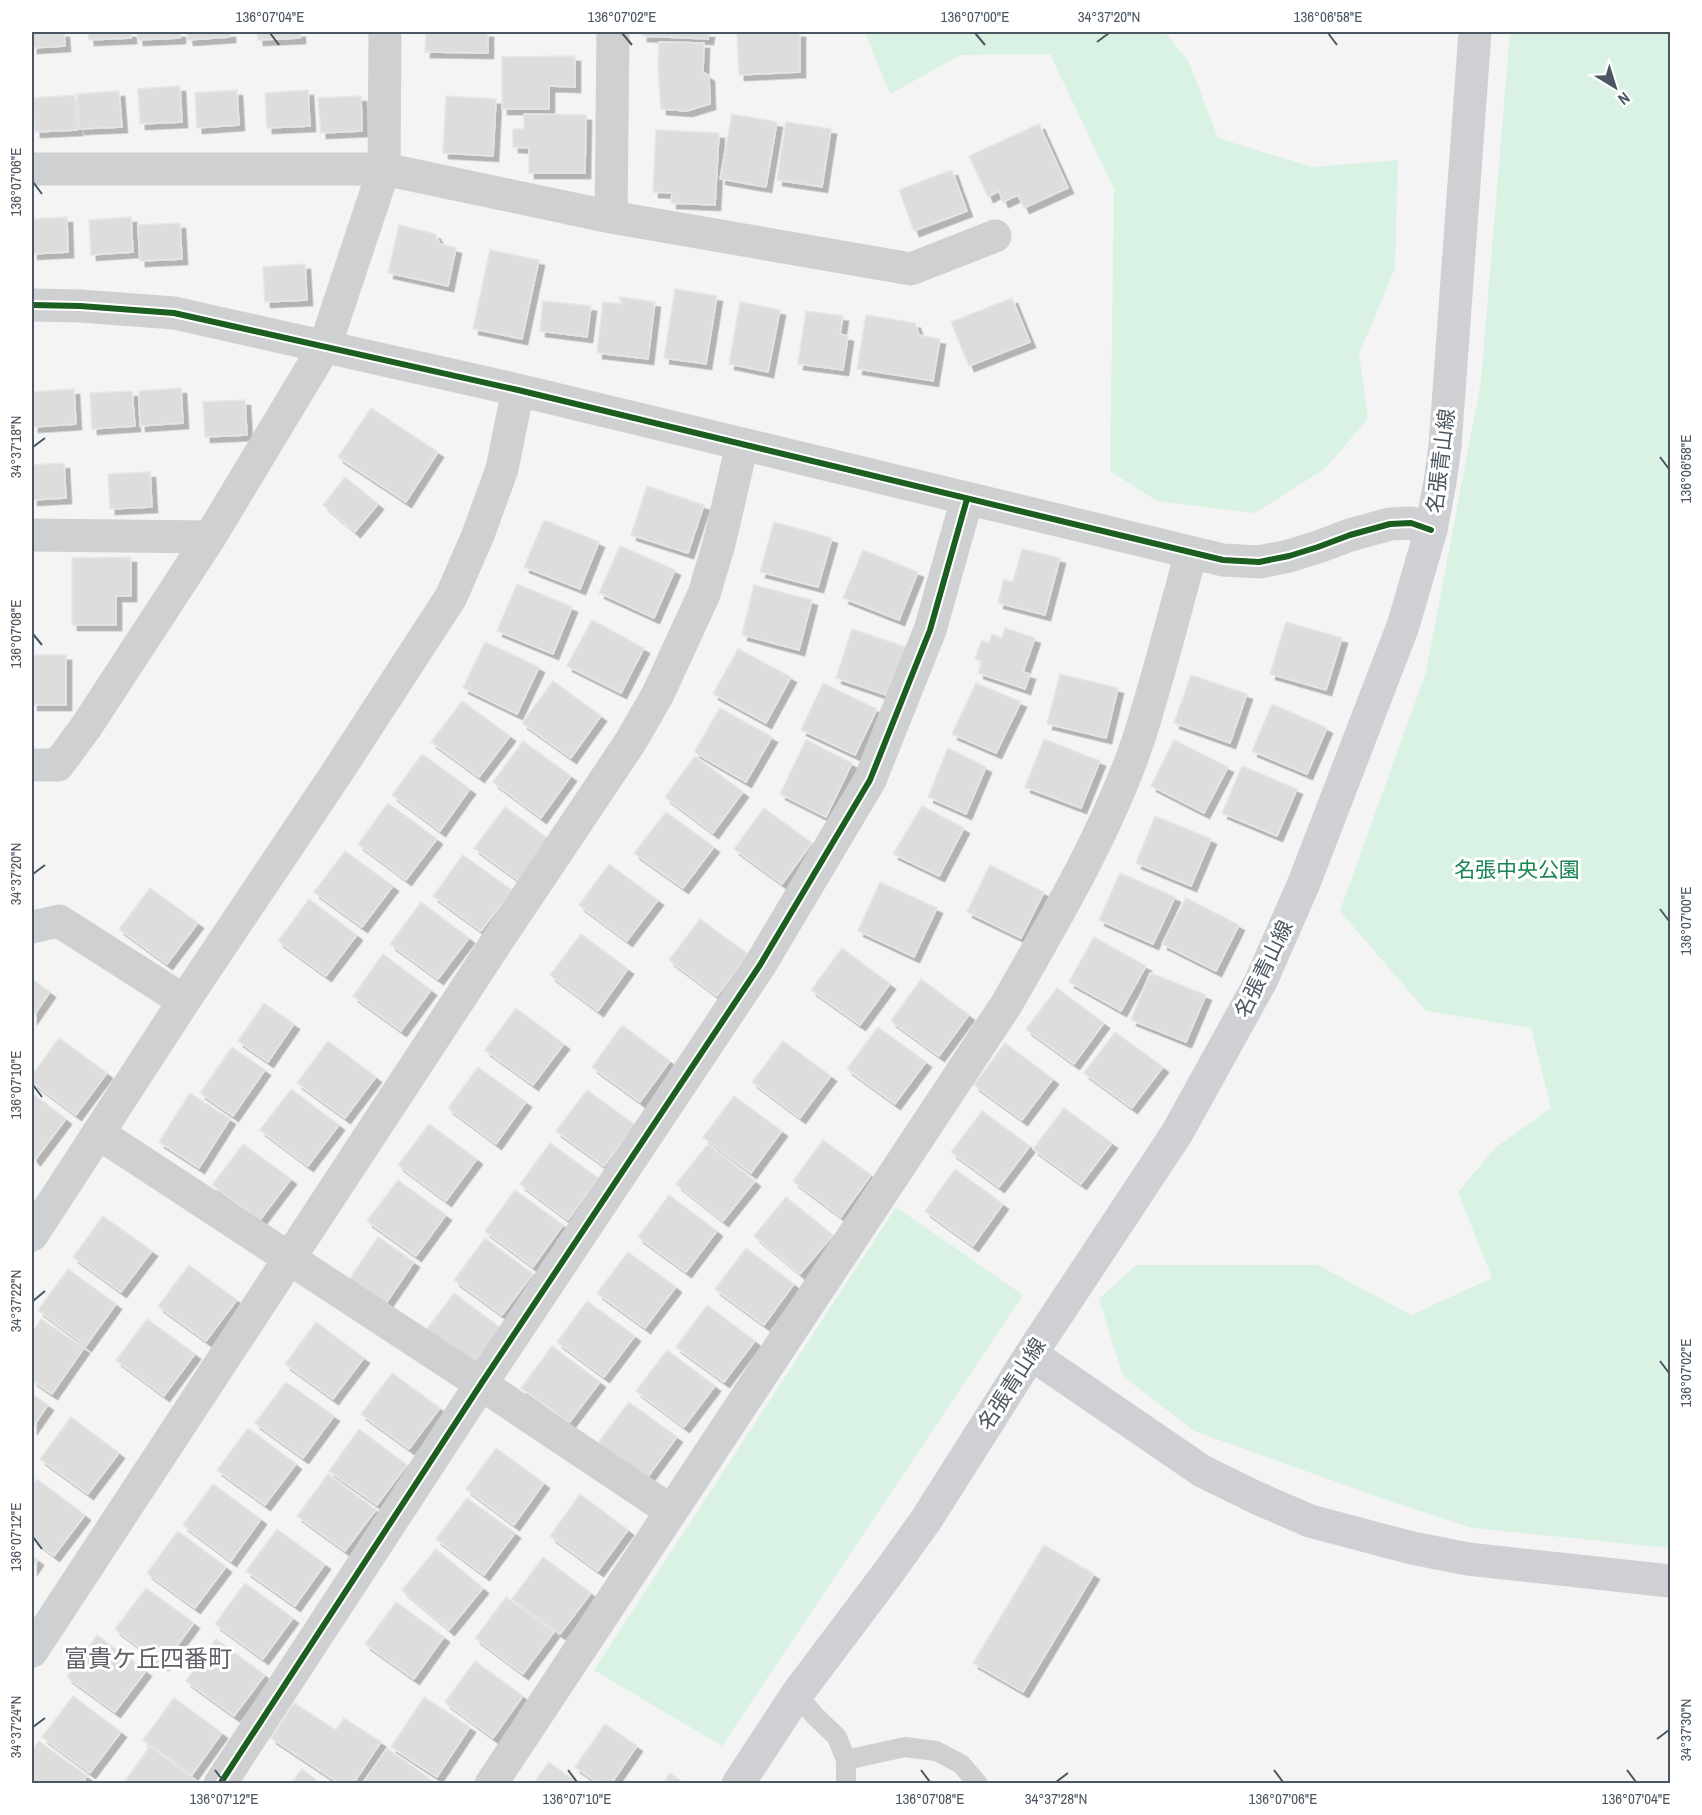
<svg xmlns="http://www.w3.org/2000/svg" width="1702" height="1815" font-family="'Archivo Narrow','Noto Sans JP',sans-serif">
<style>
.green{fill:#d9f2e3}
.building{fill:#ddddde;stroke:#e5e6e7;stroke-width:1.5;filter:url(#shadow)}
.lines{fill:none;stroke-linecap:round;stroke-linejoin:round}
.lane{stroke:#ced0d2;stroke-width:20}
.street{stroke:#ced0d2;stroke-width:33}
.secondary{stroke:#ced0d4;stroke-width:33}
.cycleway-casing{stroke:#fff;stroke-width:10}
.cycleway{stroke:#1b5e20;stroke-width:6}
.ticks{fill:none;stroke:#4a5661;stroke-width:2}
.labels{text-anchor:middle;stroke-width:6;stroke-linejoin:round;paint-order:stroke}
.street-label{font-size:21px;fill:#4a5661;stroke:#fff}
.park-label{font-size:21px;fill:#17864f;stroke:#fff}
.quarter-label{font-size:24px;fill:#5f6368;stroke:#fff}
.neatline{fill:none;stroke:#4a5661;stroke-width:2}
.ticks-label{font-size:15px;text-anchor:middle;fill:#4a5661}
</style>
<defs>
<filter id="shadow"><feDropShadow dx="5.5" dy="5.5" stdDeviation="0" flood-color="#0004"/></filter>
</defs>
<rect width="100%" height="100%" fill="#f4f4f4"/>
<path class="green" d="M865,32H1165L1189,62L1218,138L1312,167L1398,160L1395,268L1359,354L1368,418L1326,468L1255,513L1157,501L1110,471L1114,189L1050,54L961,55L890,94Z
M1510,32H1670V1548L1472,1528L1381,1498L1194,1431L1123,1376L1099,1299L1136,1265H1318L1411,1315L1492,1278L1458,1192L1495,1148L1551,1108L1531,1028L1426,1011L1340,911L1426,672L1481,381Z
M896,1207L1023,1295L722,1746L594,1670Z"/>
<path class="building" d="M32,32H64L65,46L32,48Z
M88,32H131V38L89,40Z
M137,32H180V38L138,40Z
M187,32H230V37L188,40Z
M257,32H300V38L258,40Z
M426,32H488V53L425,52Z
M642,32H709L708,39L642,36Z
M737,32H800V72L739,75Z
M659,42L704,43L703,72L709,76L710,104L687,111L661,109L658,66Z
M575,56V87L549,86V109H502V57Z
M180,86L182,122L140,124L138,89Z
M237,90L239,125L197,128L195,93Z
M308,90L310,126L267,128L265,93Z
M119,91L122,127L79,129L77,94Z
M75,95L77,130L35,132L33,98Z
M361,96L362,131L321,133L318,98Z
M446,96L496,99L493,156L443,153Z
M524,114L586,115L585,173H529V148L513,147V129H524Z
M732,114L777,122L766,187L720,179Z
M786,122L831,129L822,187L777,180Z
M1039,124L1068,188L1024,208L1018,195L1003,202L999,191L988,197L969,156Z
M656,130L719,133L715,205L671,203L672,193L653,192Z
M952,170L967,211L914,231L899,190Z
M67,217L68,252L32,254V219Z
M131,217L133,252L91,255L89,220Z
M180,223L182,259L140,261L138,225Z
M399,225L435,234L440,244L456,248L448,286L388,273Z
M490,250L539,260L522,339L473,329Z
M305,264L307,300L265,302L263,267Z
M675,289L717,296L706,364L664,358Z
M619,297L655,302L648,359L597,353L603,302L622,304Z
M1012,298L1030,342L969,366L951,322Z
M543,301L591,306L587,337L540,331Z
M740,302L780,310L768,372L729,364Z
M806,311L843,316L840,334L848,336L843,370L798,364Z
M866,315L915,323L919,335L940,339L933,381L857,369Z
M181,388L183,423L140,426L139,391Z
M74,389L76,424L33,427L32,392Z
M132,391L135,426L92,429L90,393Z
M245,400L247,435L205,437L203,402Z
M371,408L438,452L406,502L338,457Z
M64,463L66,498L32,500V465Z
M150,472L152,507L110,509L108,474Z
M345,477L378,504L355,532L323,505Z
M647,486L704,505L688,553L631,535Z
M544,520L599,542L580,589L524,567Z
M774,522L832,538L818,587L760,572Z
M620,546L675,570L654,618L599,593Z
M1022,549L1060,558L1045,615L998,603L1004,579L1013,582Z
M863,550L918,572L899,620L843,598Z
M131,557V596H116V625H72V558Z
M517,584L572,607L553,654L497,631Z
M754,585L812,600L799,650L742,635Z
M592,620L644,648L621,693L567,666Z
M1286,622L1342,638L1326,690L1270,674Z
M1005,628L1035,638L1023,672L1030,674L1025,689L978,673L982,662L975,659L982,640L989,643L992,634L1002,638Z
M852,629L909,648L892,697L836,678Z
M485,642L539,667L517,714L463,688Z
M738,649L791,677L766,723L713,694Z
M32,655H66V705H32Z
M1060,674L1118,688L1106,738L1047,724Z
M1191,675L1247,694L1230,743L1174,723Z
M553,681L601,716L571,758L522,723Z
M823,683L877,709L855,755L801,730Z
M976,683L1021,702L996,753L952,734Z
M462,701L510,736L479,777L431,742Z
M1272,704L1327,728L1307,774L1252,751Z
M720,708L772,737L746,782L694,752Z
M1044,739L1100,761L1081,808L1025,787Z
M806,740L852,763L826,817L780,794Z
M1174,740L1228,767L1204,813L1151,786Z
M523,741L571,776L541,818L493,782Z
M948,748L986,767L966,814L928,797Z
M422,754L470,789L440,831L392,795Z
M695,756L743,792L713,833L665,797Z
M1242,766L1297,789L1277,836L1222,813Z
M388,803L437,839L406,880L358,844Z
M922,806L964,828L939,876L893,854Z
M505,807L553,842L522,883L474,848Z
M764,808L812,843L782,884L734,849Z
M666,812L714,847L683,888L634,853Z
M1155,816L1211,839L1191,886L1136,863Z
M345,851L393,886L362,927L314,892Z
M463,855L512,890L481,931L433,896Z
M609,864L658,900L627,941L579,905Z
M990,865L1044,892L1021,938L967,912Z
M1120,873L1175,897L1153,944L1099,920Z
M880,882L937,908L914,957L858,931Z
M150,888L198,923L167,964L119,929Z
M1186,898L1239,925L1216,971L1162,944Z
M309,899L357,935L326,976L278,941Z
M421,902L469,938L438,979L390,944Z
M700,919L748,954L717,996L669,960Z
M581,934L628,969L598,1011L550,975Z
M1094,937L1146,966L1121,1011L1069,982Z
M842,948L890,984L860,1025L811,990Z
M383,954L431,990L401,1031L353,996Z
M1150,973L1206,995L1186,1042L1131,1020Z
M32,979L50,992L32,1018Z
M921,979L969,1015L939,1056L891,1021Z
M1057,988L1104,1023L1074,1064L1026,1029Z
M264,1003L294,1024L268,1062L238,1041Z
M516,1008L564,1044L533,1085L485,1050Z
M622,1025L670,1061L640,1102L592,1067Z
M878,1027L926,1062L895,1104L847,1069Z
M1115,1032L1163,1067L1132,1108L1084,1073Z
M59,1038L107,1073L76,1115L32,1082V1075Z
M328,1041L376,1077L345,1118L297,1083Z
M783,1041L831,1076L800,1118L752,1082Z
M1005,1043L1053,1079L1022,1120L974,1085Z
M232,1047L265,1070L233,1116L200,1093Z
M478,1067L526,1102L496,1144L448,1108Z
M291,1089L339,1125L308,1166L260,1130Z
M587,1090L635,1125L604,1166L556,1131Z
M32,1093L66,1119L35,1160L32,1157Z
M190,1093L230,1119L199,1168L159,1142Z
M734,1096L782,1131L751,1173L703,1137Z
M1064,1108L1112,1143L1081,1184L1033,1149Z
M982,1111L1030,1146L999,1187L951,1152Z
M429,1124L477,1159L446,1201L398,1165Z
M823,1140L871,1175L841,1217L793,1181Z
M550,1143L598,1178L568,1220L520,1184Z
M243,1144L291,1179L260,1220L212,1185Z
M708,1144L755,1181L723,1221L676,1184Z
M955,1169L1003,1204L973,1246L925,1211Z
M398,1180L446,1215L416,1256L367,1221Z
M515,1190L563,1225L533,1267L485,1231Z
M669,1195L717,1231L686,1272L638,1237Z
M786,1197L833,1235L800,1274L754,1236Z
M103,1216L152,1251L121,1292L73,1257Z
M378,1237L414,1262L378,1315L342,1290Z
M485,1238L533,1274L502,1315L454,1280Z
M746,1248L794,1284L764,1325L715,1289Z
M628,1252L676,1287L645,1328L597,1293Z
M189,1265L237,1300L206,1341L158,1306Z
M68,1269L116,1304L86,1346L38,1310Z
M454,1293L502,1329L471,1370L423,1334Z
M587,1301L635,1336L604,1377L557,1342Z
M707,1305L755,1341L724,1382L676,1347Z
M41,1319L84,1348L52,1394L32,1380V1333Z
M147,1319L195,1354L164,1396L116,1360Z
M316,1322L364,1358L333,1399L285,1364Z
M552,1346L600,1382L569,1423L521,1388Z
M667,1350L715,1386L684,1427L636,1391Z
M392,1373L440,1408L409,1449L361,1414Z
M286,1382L334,1416L303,1458L255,1423Z
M32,1394L48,1405L32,1428Z
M629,1402L677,1437L647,1478L598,1443Z
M71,1417L119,1453L88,1494L40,1459Z
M248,1428L296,1464L265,1505L217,1470Z
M359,1429L407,1465L377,1505L329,1471Z
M496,1448L544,1483L514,1525L466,1489Z
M328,1474L376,1510L345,1551L297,1516Z
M37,1479L85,1515L54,1556L32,1539V1486Z
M213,1484L261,1519L231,1561L183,1525Z
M580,1494L628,1530L598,1571L550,1536Z
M467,1498L515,1533L484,1575L436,1539Z
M277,1529L325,1564L295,1606L246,1571Z
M178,1531L226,1567L195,1608L147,1573Z
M1044,1545L1094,1574L1023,1692L973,1663Z
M436,1549L483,1588L449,1630L402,1590Z
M32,1555L38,1560L32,1569Z
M543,1557L591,1593L560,1634L512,1599Z
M245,1583L293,1618L263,1659L215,1624Z
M146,1588L194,1623L163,1665L115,1629Z
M506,1597L554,1632L523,1674L475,1638Z
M396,1602L444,1637L414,1679L365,1644Z
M97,1635L146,1671L115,1712L67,1677Z
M216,1639L265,1675L234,1716L186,1681Z
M475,1661L523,1696L493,1738L445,1702Z
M73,1696L121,1732L90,1773L42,1737Z
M424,1697L470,1727L437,1777L391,1747Z
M174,1698L222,1733L192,1775L143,1740Z
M294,1703L336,1730L344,1718L381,1742L353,1784H340L271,1738Z
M605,1724L637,1746L611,1784H599L575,1767Z
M39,1741L87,1776L82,1784H32V1751Z
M150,1746L198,1782L197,1784H123Z
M387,1748L437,1784H362Z
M549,1762L579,1784H533Z
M302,1769L321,1784H291Z
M670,1773L685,1784H663Z"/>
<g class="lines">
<path class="lane" d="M797,1694L814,1715L837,1737L846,1760V1784
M846,1760L905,1747L936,1751L961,1764L978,1784"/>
<path class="street" d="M32,169H384L611,217L911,269L995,236
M611,217L613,32
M32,305L80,306L174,313L518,390L1223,560L1259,562L1289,556L1318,547L1350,535L1390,524L1411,523L1431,530
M32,535L210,537
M32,765H58L86,727L210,537L325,346L384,169L385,32
M32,927L59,921L184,1001
M98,1133L481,1384L671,1511
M32,1235L184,1001L338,771L451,597L478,535L502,469L518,390
M32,1651L498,940L631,741L658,694L704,594L719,544L742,445
M220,1784L481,1384L760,965L870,780L930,630L967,499
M491,1784L1006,1005C1054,921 1107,832 1138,741C1158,679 1174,615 1191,553"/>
<path class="secondary" d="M1031,1354L1202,1471L1257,1498L1310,1521L1412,1548L1468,1559L1670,1581
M738,1784L797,1694L888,1573L926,1520L1031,1354L1177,1133L1261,981L1304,883L1403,626L1431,530L1440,482L1445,446L1475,32"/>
<g class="cycleway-casing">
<path id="cycleway" d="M32,305L80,306L174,313L518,390L1223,560L1259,562L1289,556L1318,547L1350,535L1390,524L1411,523L1431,530
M220,1784L481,1384L760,965L870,780L930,630L967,499"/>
</g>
<use href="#cycleway" class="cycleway"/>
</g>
<path class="ticks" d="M270,33L279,45M622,33L632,45M975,33L985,45M1328,33L1337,45M1097,42L1109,33M33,182L42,194M33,447L45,438M1660,457L1669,469M33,634L42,645M33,874L45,865M1660,909L1669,921M33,1085L42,1097M33,1301L45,1291M1660,1361L1669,1373M33,1537L42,1549M33,1727L45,1718M1657,1739L1669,1730M215,1770L224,1782M568,1770L577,1782M921,1770L930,1782M1274,1770L1283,1782M1627,1770L1636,1782M1056,1782L1068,1773"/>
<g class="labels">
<g class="street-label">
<text transform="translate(1441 461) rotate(-83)" y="7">名張青山線</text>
<text transform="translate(1264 969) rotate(-64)" y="7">名張青山線</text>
<text transform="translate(1012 1384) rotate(-57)" y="7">名張青山線</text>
</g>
<g class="park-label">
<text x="1517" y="877">名張中央公園</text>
</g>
<g class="quarter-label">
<text x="148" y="1667">富貴ケ丘四番町</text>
</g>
</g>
<rect width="1702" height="1815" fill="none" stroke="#ffffff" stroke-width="66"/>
<g transform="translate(1615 87) rotate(142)" stroke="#ffffff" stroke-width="4.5" paint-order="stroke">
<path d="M0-4.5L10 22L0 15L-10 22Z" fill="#4a5661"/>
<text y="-9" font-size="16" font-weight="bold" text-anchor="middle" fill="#4a5661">N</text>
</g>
<rect x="33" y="33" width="1636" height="1749" class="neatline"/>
<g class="ticks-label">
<text x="270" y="22">136°07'04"E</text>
<text x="622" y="22">136°07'02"E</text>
<text x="975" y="22">136°07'00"E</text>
<text x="1109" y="22">34°37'20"N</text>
<text x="1328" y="22">136°06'58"E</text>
<text transform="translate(16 182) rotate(-90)" y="5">136°07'06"E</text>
<text transform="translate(16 447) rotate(-90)" y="5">34°37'18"N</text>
<text transform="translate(1686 469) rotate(-90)" y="5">136°06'58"E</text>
<text transform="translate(16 634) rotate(-90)" y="5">136°07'08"E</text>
<text transform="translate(16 874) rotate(-90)" y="5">34°37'20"N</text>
<text transform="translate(1686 921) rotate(-90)" y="5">136°07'00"E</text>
<text transform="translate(16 1085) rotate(-90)" y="5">136°07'10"E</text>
<text transform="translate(16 1301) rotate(-90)" y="5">34°37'22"N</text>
<text transform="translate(1686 1373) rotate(-90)" y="5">136°07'02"E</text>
<text transform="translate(16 1537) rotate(-90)" y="5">136°07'12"E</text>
<text transform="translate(16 1727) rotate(-90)" y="5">34°37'24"N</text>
<text transform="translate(1686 1730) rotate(-90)" y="5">34°37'30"N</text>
<text x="224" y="1804">136°07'12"E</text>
<text x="577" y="1804">136°07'10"E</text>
<text x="930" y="1804">136°07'08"E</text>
<text x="1056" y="1804">34°37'28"N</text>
<text x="1283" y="1804">136°07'06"E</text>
<text x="1636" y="1804">136°07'04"E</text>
</g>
</svg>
